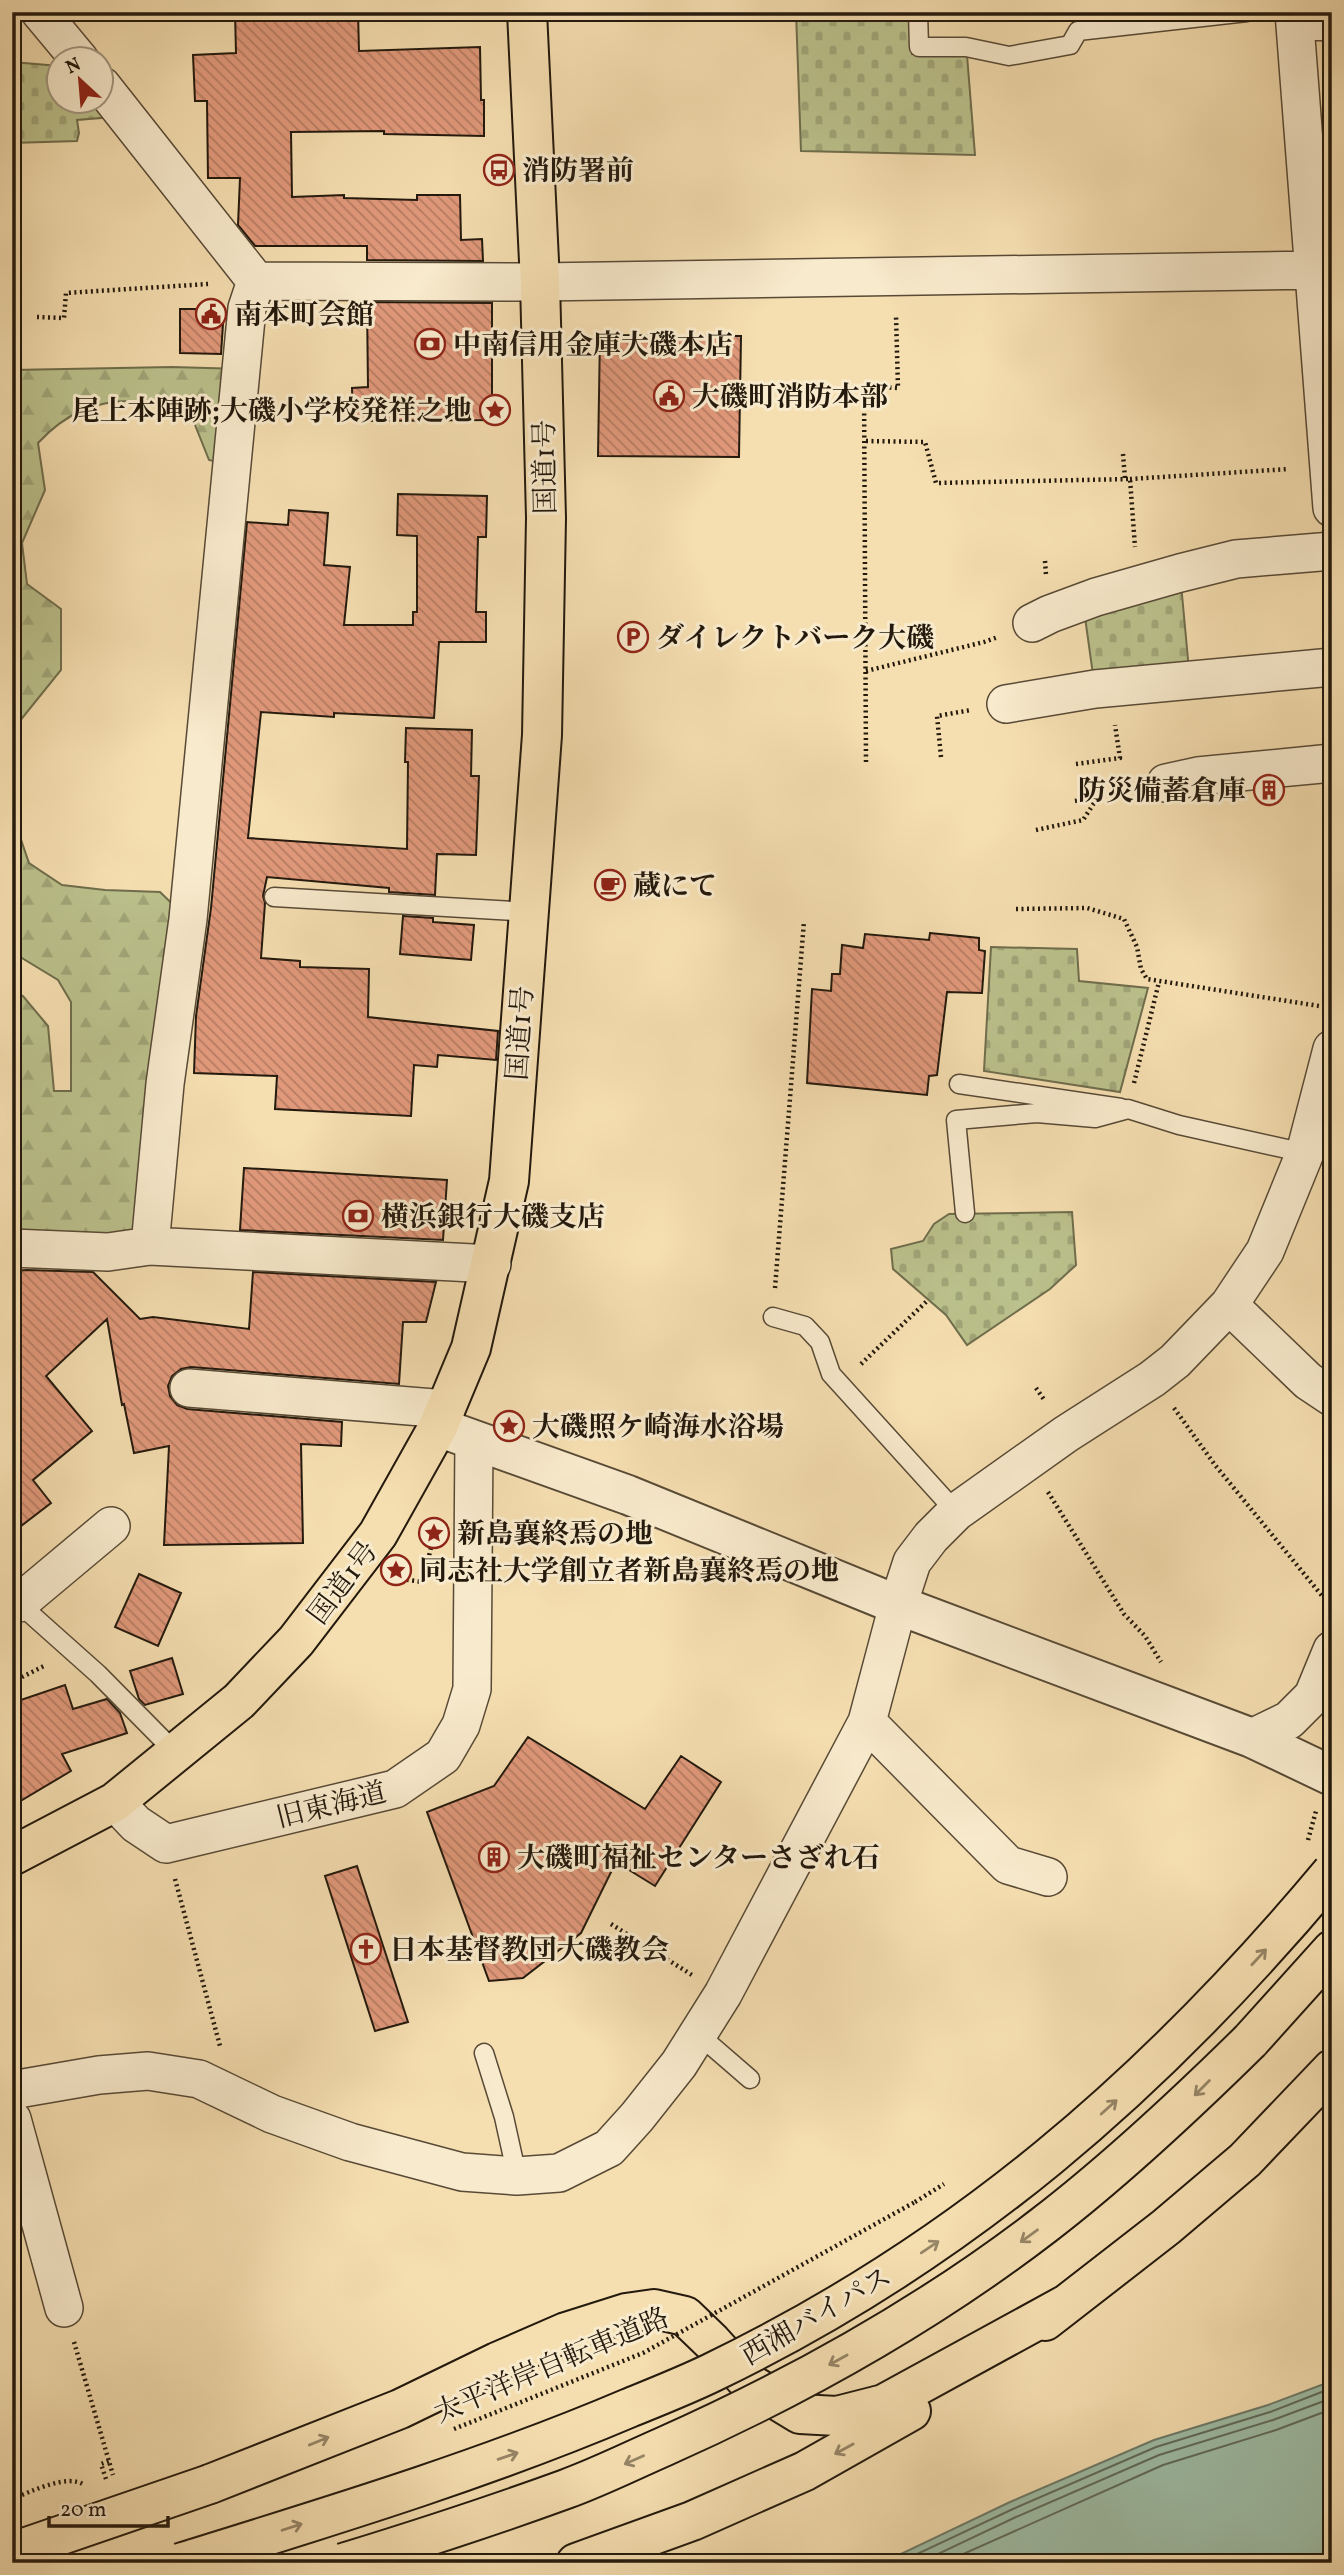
<svg xmlns="http://www.w3.org/2000/svg" width="1344" height="2575" font-family="Vollkorn,'Noto Serif JP',serif">
<style>
.forest{fill:url(#forest-firs);stroke:#6f6d4c;stroke-width:2}
.cemetery{fill:url(#cemetery-stones);stroke:#6f6d4c;stroke-width:2}
.water{fill:#9dbda6;stroke:#6c7b69;stroke-width:2}
.lines{fill:none;stroke-linecap:round;stroke-linejoin:round}
.shore{stroke:#606b5a;stroke-width:2}
.building{fill:url(#building-back-hatch);stroke:#23190d;stroke-width:2}
.service-casing{stroke:#584a36;stroke-width:21}
.minor-casing{stroke:#584a36;stroke-width:40}
.tertiary-casing{stroke:#584a36;stroke-width:42}
.trunk-casing{stroke:#23190d;stroke-width:42}
.motorway-casing{stroke:#23190d;stroke-width:42}
.path{stroke:#23190d;stroke-width:4.5;stroke-dasharray:2 3.5;stroke-linecap:butt}
.service{stroke:#f8eacc;stroke-width:18}
.minor{stroke:#f8eacc;stroke-width:37}
.tertiary{stroke:#f8eacc;stroke-width:38}
.trunk{stroke:#f5deb0;stroke-width:38}
.motorway{stroke:#f5deb0;stroke-width:38}
.motorway-bridge-casing{stroke:#23190d;stroke-width:42;stroke-linecap:butt}
.path-bridge{stroke:#23190d;stroke-width:4.5;stroke-dasharray:2 3.5;stroke-linecap:butt}
.motorway-bridge{stroke:#f5deb0;stroke-width:38}
.oneway{stroke:#968567}
.labels{text-anchor:middle;stroke-width:6;stroke-linejoin:round;paint-order:stroke}
.poi-label{font-size:28px;font-weight:bold;fill:#23190d;stroke:#f8eacc;text-anchor:start}
.street-label{font-size:28px;fill:#23190d;stroke:#f8eacc}
</style>
<defs>
<pattern id="forest-firs" width="22" height="20" patternUnits="userSpaceOnUse" patternTransform="scale(1.75)"><rect width="22" height="20" fill="#bbc18c"/><path d="M5 1l3.5 6h-7zM16 11l3.5 6h-7z" fill="#a0a578"/></pattern>
<pattern id="cemetery-stones" width="16" height="16" patternUnits="userSpaceOnUse" patternTransform="scale(1.75)"><rect width="16" height="16" fill="#bbc18c"/><path d="M2 7V4a2 2 0 0 1 4 0v3zM10 15v-3a2 2 0 0 1 4 0v3z" fill="#a0a578"/></pattern>
<pattern id="building-back-hatch" width="6" height="6" patternUnits="userSpaceOnUse" patternTransform="scale(1.75)"><rect width="6" height="6" fill="#e1997b"/><path d="M-1 5l2 2M0 0l6 6M5-1l2 2" fill="none" stroke="#b67c63"/></pattern>
</defs>
<rect width="100%" height="100%" fill="#f5deb0"/>
<filter id="stains"><feTurbulence type="fractalNoise" baseFrequency=".00286" numOctaves="4"/><feColorMatrix values="0 0 0 0 .2 0 0 0 0 .09 0 0 0 0 .02 0 0 0 .5 -.17"/></filter>
<radialGradient id="worn" r=".72"><stop offset=".6" stop-color="#630" stop-opacity="0"/><stop offset="1" stop-color="#630" stop-opacity=".3"/></radialGradient>
<path class="forest" d="M172,367L241,369L232,466L209,460L189,410C171,407 152,401 135,401C94,400 65,414 38,443L45,490L22,543L27,584L61,609V670L19,722L12,768L16,825L29,863L62,885L105,890L160,892L188,919L150,1246L12,1248V991L23,996L48,1026L54,1091H71V1002L58,980L12,952V370Z"/>
<path class="cemetery" d="M796,12H910L912,54L967,55L975,155L801,151Z
M12,62L59,66L60,102H102L126,116L77,120L79,133L77,141L12,143Z
M1180,573L1190,681L1095,689L1083,603Z
M991,947L1077,949L1079,981L1148,988L1120,1092L984,1071Z
M1072,1212L1076,1265L1050,1289L967,1345L946,1315L893,1269L891,1249L923,1241L934,1224L949,1214Z"/>
<path class="water" d="M1332,2381V2563H882L1010,2502L1154,2440L1268,2405Z"/>
<g class="lines">
<path class="shore" d="M898,2563L1013,2509L1156,2447L1270,2412L1332,2388
M919,2563L1016,2517L1159,2455L1273,2420L1332,2398
M943,2563L1163,2465L1276,2430L1332,2409"/>
</g>
<path class="building" d="M235,12H358L359,51L480,47L481,100H484V136L384,134V131L291,132L292,197L344,195V198L417,200V195H460L461,240L482,239L483,261L367,260V246H255L238,225L240,178H208L207,101H195L193,55L236,53Z
M367,302L492,303V420L353,421L352,388L368,387Z
M180,309H224L221,354L180,353Z
M600,335L741,336L739,457L598,456Z
M398,494L487,496L486,537H478L476,612H486V642H439L434,718L334,713V717L261,712L248,838L407,849L408,762H405L406,728L472,730L471,776H479L476,855L437,854L435,895L389,892V888L267,877L263,896L265,903L261,958L300,961V967L369,969L368,1017L498,1031L496,1060L438,1055L437,1067L414,1065L411,1116L275,1109L277,1076L194,1073L196,1016L211,908L247,522L288,525L289,510L328,513L324,565L350,567L344,625H413V612H417V536L397,535Z
M403,916L433,918V922L474,925L471,960L400,954Z
M930,933L979,938V950L985,951L982,993L947,992L937,1075L929,1076L927,1095L807,1083L812,989L831,991L832,974H840L842,945L863,948L865,934L929,940Z
M244,1168L447,1180L443,1240L240,1230Z
M27,1270L93,1272L140,1319L153,1317L249,1329L253,1272L436,1282L426,1322H403L399,1384L191,1367L181,1369L172,1376L168,1386L170,1396L177,1405L187,1409L342,1422L341,1446L301,1444L303,1543L164,1545L169,1446L134,1453L124,1404L122,1405L107,1319L46,1376L92,1431L33,1480L51,1503L12,1533V1271Z
M139,1574L181,1593L158,1646L115,1627Z
M172,1658L183,1694L145,1705L139,1699L130,1671Z
M65,1685L73,1709L107,1699L120,1713L127,1733L62,1754L71,1771L12,1806V1703Z
M528,1737L645,1809L681,1756L721,1782L655,1886L616,1862L581,1933L523,1978L489,1981L427,1812L494,1786Z
M357,1866L408,2022L375,2031L325,1876Z"/>
<g class="lines">
<g class="service-casing">
<path id="service" d="M918,12L919,47H966L1009,56L1070,45L1078,31L1247,12
M1295,31H1332
M274,897L531,912
M959,1084L1121,1108
M965,1213L956,1120L1037,1113L1095,1118L1128,1109L1179,1125L1305,1153
M773,1317L805,1326L820,1342L831,1374L956,1512
M15,1600L98,1674L177,1754
M698,2034L750,2079
M484,2053L504,2117L517,2176"/>
</g>
<g class="minor-casing">
<path id="minor" d="M40,12L80,60
M1294,12L1332,508
M102,86L256,281L540,282L1315,270
M1032,623L1050,614L1096,597L1180,573L1236,559L1332,551
M1006,704L1095,689L1332,667
M1166,783L1198,776L1332,763
M150,1246L165,1084L188,919L247,308L256,281
M12,1248L108,1252L150,1246L492,1264
M1229,1305L1308,1381L1332,1397
M189,1388L446,1409
M19,1603L111,1526
M867,1722L1008,1865L1048,1877
M1252,1738L1289,1720L1313,1696L1332,1650
M115,1802L136,1824L166,1844L395,1789L443,1756L461,1725L472,1689L474,1440
M12,2090L99,2075L148,2071L199,2079L272,2114L350,2142L462,2172L517,2176L559,2173L609,2148L637,2117L679,2064L723,1994L867,1722L898,1605L912,1562L931,1537L956,1512L1066,1434L1152,1379L1175,1361L1229,1305L1265,1251L1305,1153L1332,1049
M12,2119L64,2308"/>
</g>
<g class="tertiary-casing">
<path id="tertiary" d="M438,1427L628,1495L898,1605L1252,1738L1332,1776"/>
</g>
<g class="trunk-casing">
<path id="trunk" d="M12,1856L115,1802L239,1701L296,1641L378,1534L438,1427L471,1348L509,1181L542,735L546,518L540,282L527,12"/>
</g>
<g class="motorway-casing">
<path id="motorway" d="M1250,2041L1332,1950
M1045,2321L1166,2227L1245,2160L1332,2069
M210,2484L400,2409L497,2362L566,2332L626,2313L654,2309L685,2316L712,2342L749,2383L800,2414L837,2416L884,2404L1065,2305
M576,2563L692,2521L805,2471L911,2411"/>
</g>
<path class="path" d="M37,317L64,318L66,293L208,284
M866,441L925,442L936,483L1130,479L1135,547
M1123,454L1125,479
M1130,479L1289,469
M1045,561L1046,575
M866,671L984,642L998,637
M941,757L937,716L971,710
M866,762L864,386L898,388L896,316
M1076,764L1120,758L1115,725
M1075,801L1129,790
M1036,830L1083,820L1098,797
M1016,909L1087,908L1124,919L1137,947L1141,969L1147,979L1332,1008
M1134,1083L1159,982
M775,1288L804,921
M861,1364L927,1301
M1036,1388L1045,1401
M1174,1408L1215,1465L1332,1608
M1048,1492L1124,1614L1145,1636L1161,1662
M397,1576L400,1579L423,1582L432,1543
M12,1682L46,1665
M1308,1840L1316,1811
M175,1879L220,2046
M611,1924L692,1975
M915,2202L944,2184
M74,2342L113,2475
M106,2479L101,2464L109,2461
M12,2499C30,2492 68,2473 84,2485"/>
<use href="#service" class="service"/>
<use href="#minor" class="minor"/>
<use href="#tertiary" class="tertiary"/>
<use href="#trunk" class="trunk"/>
<use href="#motorway" class="motorway"/>
<g class="motorway-bridge-casing">
<path id="motorway-bridge" d="M12,2552L210,2484
M180,2563C331,2516 483,2470 629,2408C656,2397 684,2386 711,2373C962,2252 1154,2085 1332,1872
M343,2563C418,2540 492,2516 566,2489C599,2477 631,2461 663,2447C798,2387 927,2315 1044,2225C1117,2169 1185,2105 1250,2041"/>
</g>
<path class="path-bridge" d="M454,2429L643,2353L915,2202"/>
<use href="#motorway-bridge" class="motorway-bridge"/>
</g>
<defs><path id="oneway-shaft" d="M-6 0H5M1.5-3L5.5 0L1.5 3" fill="none" stroke-width="1.6" stroke-linecap="round" stroke-linejoin="round" transform="scale(1.75)"/></defs>
<g class="oneway">
<use href="#oneway-shaft" transform="translate(1259 1957) rotate(-47)"/>
<use href="#oneway-shaft" transform="translate(1202 2088) rotate(135)"/>
<use href="#oneway-shaft" transform="translate(1109 2107) rotate(-42)"/>
<use href="#oneway-shaft" transform="translate(1029 2236) rotate(144)"/>
<use href="#oneway-shaft" transform="translate(930 2247) rotate(-34)"/>
<use href="#oneway-shaft" transform="translate(838 2360) rotate(151)"/>
<use href="#oneway-shaft" transform="translate(319 2441) rotate(-22)"/>
<use href="#oneway-shaft" transform="translate(844 2449) rotate(151)"/>
<use href="#oneway-shaft" transform="translate(508 2456) rotate(-19)"/>
<use href="#oneway-shaft" transform="translate(634 2460) rotate(156)"/>
<use href="#oneway-shaft" transform="translate(292 2527) rotate(-18)"/>
</g>
<defs>
<g id="bus-ring" transform="scale(1.575)"><circle r="9.5" fill="#f8eacc" stroke="#8f2418" stroke-width="1.5"/><path d="M-5-6H5V4H4V6H2V4H-2V6H-4V4H-5ZM-3.5-4V0h7V-4ZM-3.5 1.2v1.5H-2V1.2ZM2 1.2v1.5H3.5V1.2Z" fill="#8f2418"/></g>
<g id="civic-ring" transform="scale(1.575)"><circle r="9.5" fill="#f8eacc" stroke="#8f2418" stroke-width="1.5"/><path d="M-.6-6.5H3V-4.5H.6V-3L4-1V1h2V6H-6V1h2V-1L-.6-3ZM-1.2 2.5V6h2.4V2.5Z" fill="#8f2418"/></g>
<g id="bank-ring" transform="scale(1.575)"><circle r="9.5" fill="#f8eacc" stroke="#8f2418" stroke-width="1.5"/><path d="M-6-4H6V4H-6ZM0-2.3a2.3 2.3 0 1 0 0 4.6a2.3 2.3 0 1 0 0-4.6Z" fill="#8f2418"/></g>
<g id="sight-ring" transform="scale(1.575)"><circle r="9.5" fill="#f8eacc" stroke="#8f2418" stroke-width="1.5"/><path d="M0-6L1.8-2.2L6-1.7L2.9 1.2L3.7 5.4L0 3.3L-3.7 5.4L-2.9 1.2L-6-1.7L-1.8-2.2Z" fill="#8f2418"/></g>
<g id="parking-ring" transform="scale(1.575)"><circle r="9.5" fill="#f8eacc" stroke="#8f2418" stroke-width="1.5"/><path d="M-3.5-5.5H1a3.5 3.5 0 0 1 0 7H-1V5.5H-3.5ZM-1-3.4V-.6H.8a1.4 1.4 0 0 0 0-2.8Z" fill="#8f2418"/></g>
<g id="building-ring" transform="scale(1.575)"><circle r="9.5" fill="#f8eacc" stroke="#8f2418" stroke-width="1.5"/><path d="M-4-6H4V6H1V3H-1V6H-4ZM-2.5-4.3h1.7v1.8h-1.7ZM.8-4.3h1.7v1.8H.8ZM-2.5-1h1.7V.8h-1.7ZM.8-1h1.7V.8H.8Z" fill="#8f2418"/></g>
<g id="cafe-ring" transform="scale(1.575)"><circle r="9.5" fill="#f8eacc" stroke="#8f2418" stroke-width="1.5"/><path d="M-5.5-4.5H6V0H3Q3 3.5 0 3.5H-2.5Q-5.5 3.5-5.5 0ZM3-3.2v2h1.7v-2ZM-6 4.5H4V6H-6Z" fill="#8f2418"/></g>
<g id="church-ring" transform="scale(1.575)"><circle r="9.5" fill="#f8eacc" stroke="#8f2418" stroke-width="1.5"/><path d="M-1.2-6h2.4v3.5h3.3v2.4h-3.3V6h-2.4V-.1h-3.3v-2.4h3.3Z" fill="#8f2418"/></g>
</defs>
<g fill-rule="evenodd">
<use href="#bus-ring" x="499" y="170"/>
<use href="#civic-ring" x="211" y="314"/>
<use href="#bank-ring" x="430" y="344"/>
<use href="#civic-ring" x="669" y="396"/>
<use href="#sight-ring" x="495" y="410"/>
<use href="#parking-ring" x="633" y="637"/>
<use href="#building-ring" x="1269" y="790"/>
<use href="#cafe-ring" x="610" y="885"/>
<use href="#bank-ring" x="358" y="1216"/>
<use href="#sight-ring" x="509" y="1426"/>
<use href="#sight-ring" x="434" y="1533"/>
<use href="#sight-ring" x="396" y="1570"/>
<use href="#building-ring" x="494" y="1857"/>
<use href="#church-ring" x="366" y="1949"/>
</g>
<g class="labels">
<g class="poi-label">
<text x="522" y="180">消防署前</text>
<text x="234" y="324">南本町会館</text>
<text x="453" y="354">中南信用金庫大磯本店</text>
<text x="692" y="406">大磯町消防本部</text>
<text x="472" y="420" text-anchor="end">尾上本陣跡;大磯小学校発祥之地</text>
<text x="656" y="647">ダイレクトバーク大磯</text>
<text x="1246" y="800" text-anchor="end">防災備蓄倉庫</text>
<text x="633" y="895">蔵にて</text>
<text x="381" y="1226">横浜銀行大磯支店</text>
<text x="532" y="1436">大磯照ケ崎海水浴場</text>
<text x="457" y="1543">新島襄終焉の地</text>
<text x="419" y="1580">同志社大学創立者新島襄終焉の地</text>
<text x="517" y="1867">大磯町福祉センターさざれ石</text>
<text x="389" y="1959">日本基督教団大磯教会</text>
</g>
<g class="street-label">
<text transform="translate(544 467) rotate(-91)" y="10">国道1号</text>
<text transform="translate(519 1033) rotate(-86)" y="10">国道1号</text>
<text transform="translate(342 1582) rotate(-53)" y="10">国道1号</text>
<text transform="translate(331 1804) rotate(-14)" y="10">旧東海道</text>
<text transform="translate(816 2315) rotate(-30)" y="10">西湘バイパス</text>
<text transform="translate(551 2364) rotate(-23)" y="10">太平洋岸自転車道路</text>
</g>
</g>
<rect width="1344" height="2575" fill="none" stroke="#f5deb0" stroke-width="42"/>
<rect x="14" y="14" width="1316" height="2547" fill="none" stroke="#23190d" stroke-width="3.5"/>
<rect x="21" y="21" width="1302" height="2533" fill="none" stroke="#23190d" stroke-width="2"/>
<g transform="translate(80 80) rotate(334)"><circle r="33" fill="#f8eacc" stroke="#a39680" stroke-width="2"/>
<path d="M0-5L12 26L0 18L-12 26Z" fill="#8f2418"/>
<text y="-10" font-size="19" font-weight="bold" text-anchor="middle" fill="#23190d">N</text>
</g>
<path d="M49 2516v10h119v-10" fill="none" stroke="#23190d" stroke-width="3.5"/>
<text x="60" y="2516" font-size="21" fill="#23190d" stroke="#f8eacc" stroke-width="5" paint-order="stroke">20 m</text>
<rect width="100%" height="100%" filter="url(#stains)"/>
<rect width="100%" height="100%" fill="url(#worn)"/>
</svg>
